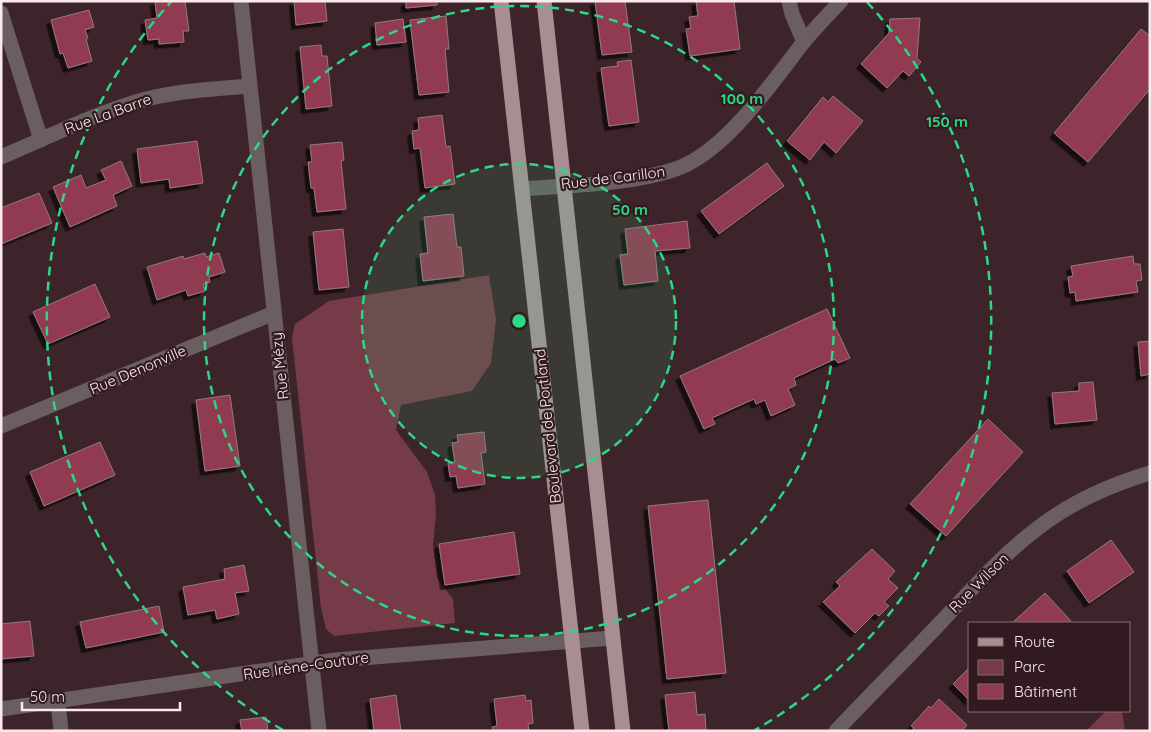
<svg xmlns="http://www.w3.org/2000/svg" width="1151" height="732" font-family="Quicksand,sans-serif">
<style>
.green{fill:#763b49}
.building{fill:#913b53;stroke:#96787e;filter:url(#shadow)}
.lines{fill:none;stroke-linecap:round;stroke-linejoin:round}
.minor{stroke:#6b5e60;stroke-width:15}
.major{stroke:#a88e92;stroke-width:15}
.ring{fill:none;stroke:#2cd884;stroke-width:2.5;stroke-dasharray:9 6}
.labels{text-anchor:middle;stroke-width:4.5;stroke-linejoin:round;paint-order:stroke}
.street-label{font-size:15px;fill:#fbeaed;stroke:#321b20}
.centre{fill:#2cd884;stroke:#321b20;stroke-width:2.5}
.ring-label{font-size:15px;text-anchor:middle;font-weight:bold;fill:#2cd884;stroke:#321b20;stroke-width:4.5;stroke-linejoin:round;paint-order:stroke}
</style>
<defs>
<filter id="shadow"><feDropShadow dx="-4.5" dy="4.5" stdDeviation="0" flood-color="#0009"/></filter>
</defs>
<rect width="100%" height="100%" fill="#3d242a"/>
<path class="green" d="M489,275L496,319L491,363L472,391L401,405L396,430L427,472L435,495L436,515L433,545L437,578L453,599L455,623L334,636L326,629L321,608L292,338L295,324L329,301Z
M1106,711H1122L1125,731H1086Z"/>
<path class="building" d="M155,1H185L189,31H183L184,42L159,44V39L148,40L145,20L157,18Z
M294,1H325L327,21L296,25Z
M406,1H437V5L406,8Z
M595,1H625L632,52L602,55Z
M696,1H734L740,49L690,56L686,29L691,28L689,17L698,16Z
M89,10L94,27L85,30L88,38L86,39L92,61L68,68L63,53L60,54L51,20Z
M446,16L449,49H445L449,92L419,95L410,20Z
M920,18L917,58L921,62L909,76L903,71L887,88L861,64L889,33L890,19Z
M403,19L406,42L377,45L375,23Z
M1141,29L1150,36V89L1088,162L1054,133Z
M321,45L322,56H327L332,106L306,109L300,47Z
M631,60L639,122L609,126L601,68L618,66L617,62Z
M833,96L863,121L836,153L824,142L810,160L787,141L823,97L828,102Z
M442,115L446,147L450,146L455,184L425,188L420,148L414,149L412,131L419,130L418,118Z
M197,141L203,183L170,188L169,179L141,183L137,149Z
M342,142L344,160L341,161L346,209L317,212L314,188H311L308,162H312L310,145Z
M121,161L132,186L113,195L117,206L70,227L53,187L81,175L86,188L106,180L101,170Z
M767,163L784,186L719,234L701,211Z
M39,193L52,223L1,244V208Z
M453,214L457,247H461L464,276L423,281L420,254L428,253L424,217Z
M687,221L690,248L655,251L658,281L624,285L620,255L628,254L625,229Z
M343,229L349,287L319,290L313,232Z
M205,253L206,257L219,253L225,272L209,277L210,282L203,284L205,291L188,296L186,290L157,300L147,267L183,256L184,259Z
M1133,256L1134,264H1140L1142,280L1136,281L1138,292L1076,301L1075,292L1070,293L1068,277L1073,276L1071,266Z
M95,284L110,317L48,344L33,312Z
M827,309L850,358L838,363L835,359L794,378L796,385L788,389L795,405L771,416L765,400L756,404L754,399L712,418L715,424L704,429L680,376Z
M1150,341V374L1141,376L1138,342Z
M1093,382L1097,420L1055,424L1052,393L1079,391V383Z
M230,395L240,466L205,471L196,400Z
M988,419L1023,452L946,536L910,504Z
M484,432L486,452L481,453L485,484L458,488L456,476L450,477L448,463L455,462L452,443L458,442L457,435Z
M100,442L115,475L44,506L30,472Z
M708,500L726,673L667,679L648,506Z
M514,532L520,574L445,585L439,544Z
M1111,540L1134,572L1089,603L1067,571Z
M872,549L895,571L888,579L898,588L884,602L889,606L879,616L875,613L855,633L823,602L840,586L836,582Z
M244,565L249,591L235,593L239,614L217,619L215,610L188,615L183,587L225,579L224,569Z
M1045,593L1071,621L1069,623H1012Z
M159,606L164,632L86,648L80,622Z
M30,621L34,656L1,659V624Z
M970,667V701L953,684Z
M695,692L697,715L705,714L706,731H669L665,695Z
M396,695L401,731H374L370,699Z
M525,695L526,701L531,700L533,723L528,724L529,731H493L492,727L497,726L494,699Z
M939,699L967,725L962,731H911L914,728L911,726L929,706L931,708Z
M266,717L268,731H242L240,720Z"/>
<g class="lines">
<path class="minor" d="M241,1L319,731
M789,1L792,14L804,42
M1,13L41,140
M1,157C46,138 90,116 136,102C172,91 212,89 250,86
M522,189C571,185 625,185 673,170C723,155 771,84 802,44C814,29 828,15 841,1
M1,426L274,313
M58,702L61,731
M1,709L336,660L612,638
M836,731C871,694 907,658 942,621C972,589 1002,555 1038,528C1070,503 1110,485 1150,473"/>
<path class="major" d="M501,1L582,731
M544,1L623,731"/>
</g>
<circle cx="519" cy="321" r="157" fill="#2cd884" fill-opacity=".12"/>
<g class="ring">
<circle cx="519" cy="321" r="157"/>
<circle cx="519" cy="321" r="315"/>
<path d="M283 730A472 472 0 0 1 171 2M867 2A472 472 0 0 1 755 730"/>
</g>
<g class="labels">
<g class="street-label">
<text transform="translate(108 114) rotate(-20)" y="5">Rue La Barre</text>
<text transform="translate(613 178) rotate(-7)" y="5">Rue de Carillon</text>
<text transform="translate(280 366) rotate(-96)" y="5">Rue Mézy</text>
<text transform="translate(138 370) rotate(-23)" y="5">Rue Denonville</text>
<text transform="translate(548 426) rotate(-96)" y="5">Boulevard de Portland</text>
<text transform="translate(979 583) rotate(-45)" y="5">Rue Wilson</text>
<text transform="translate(306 666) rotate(-8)" y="5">Rue Irène-Couture</text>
</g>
</g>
<circle cx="519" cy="321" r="8" class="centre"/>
<g class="ring-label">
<text x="742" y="104">100 m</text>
<text x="947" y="127">150 m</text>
<text x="630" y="215">50 m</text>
</g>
<rect width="1151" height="732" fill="none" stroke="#fbeaed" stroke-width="5"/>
<rect x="968" y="622" width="162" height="90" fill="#321b20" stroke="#826e72"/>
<rect x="978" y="638" width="25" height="8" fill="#a88e92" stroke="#826e72"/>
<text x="1014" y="647" font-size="15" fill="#fbeaed">Route</text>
<rect x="978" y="660" width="25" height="15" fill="#763b49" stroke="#826e72"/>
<text x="1014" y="672" font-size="15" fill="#fbeaed">Parc</text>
<rect x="978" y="684" width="25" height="15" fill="#913b53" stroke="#826e72"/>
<text x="1014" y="697" font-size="15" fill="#fbeaed">Bâtiment</text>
<path d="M22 702v8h158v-8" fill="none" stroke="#fbeaed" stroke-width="2.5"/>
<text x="30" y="702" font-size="15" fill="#fbeaed" stroke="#321b20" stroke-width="4" paint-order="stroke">50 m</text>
</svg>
